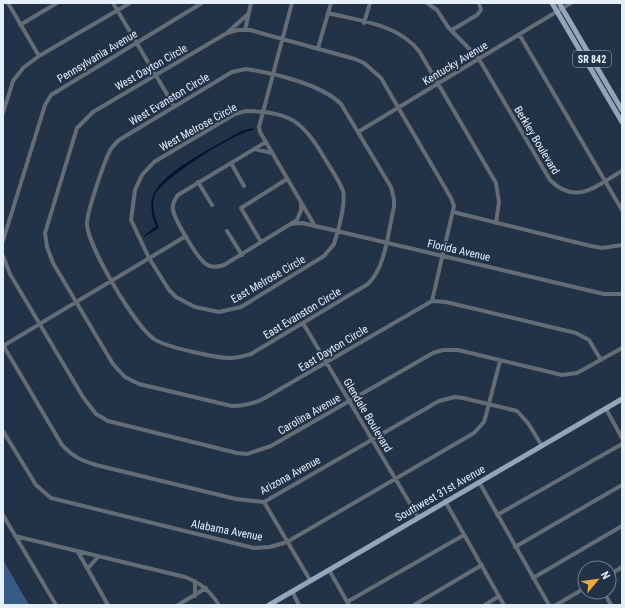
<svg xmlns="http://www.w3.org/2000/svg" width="625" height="608" font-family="'Roboto Condensed',sans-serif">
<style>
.green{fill:#375b85}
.water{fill:#001535}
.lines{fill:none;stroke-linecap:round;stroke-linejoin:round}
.minor{stroke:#646c76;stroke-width:4}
.major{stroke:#94a5ba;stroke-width:5}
.labels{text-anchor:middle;stroke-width:4;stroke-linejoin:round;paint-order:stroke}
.shield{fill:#233347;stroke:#abb7c6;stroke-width:1}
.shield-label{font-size:10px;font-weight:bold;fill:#e5f0fd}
.street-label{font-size:11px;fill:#e5f0fd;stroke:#233347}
</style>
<rect width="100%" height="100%" fill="#233347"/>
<path class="green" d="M3,560L29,605H3Z"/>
<path class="water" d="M252,128L254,130C235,132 163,178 155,195C151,205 155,219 159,228L144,237V236L156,226C152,218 149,203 154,193C165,170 218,145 241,131Z"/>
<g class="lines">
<path class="minor" d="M8,3L39,56
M113,3L174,106
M292,3L259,127L260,132L315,226
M427,3L437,10L448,27L479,59L550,180C576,206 596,186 622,171
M328,13C360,21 398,24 419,51L496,183L499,202L496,223
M364,23L370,3
M20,25L57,3
M238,30H250L355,59L364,63L381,78L451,198L454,206L432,301L263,399C253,404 243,406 232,406L139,384L125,377L113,364L53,263L47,247L45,233L77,128L93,112L227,33Z
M245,30L251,3
M452,30L477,15L481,10L479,3
M228,32L247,15
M519,34L622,210
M318,48L331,3
M246,69C273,73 321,84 341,104L391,187L394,199V207C388,231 386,267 368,284L251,354C244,356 238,358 231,358C216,358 165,347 154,339C135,326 89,248 87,225C86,214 105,159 111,149C113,146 116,143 119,140L232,72Z
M246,111C290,111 304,122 325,159C331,169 339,180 343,191C346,203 338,232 334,244C331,248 327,252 324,256L241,307L219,312L195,307L176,297L169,290L149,258L131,220L135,190L142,175L154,162L235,114Z
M3,113L13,81L23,68L39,56L130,3
M358,132L571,3
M266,142L178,195C175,199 172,205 173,210C175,220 197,258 206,264C211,268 218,267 224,265L297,220L301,210V202
M255,149L272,153
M231,163L244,186
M198,182L212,205
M453,212L591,246L602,248L622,245
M292,224L302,223L337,231L604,294H622
M227,231L242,255
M3,241L45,105L51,95L202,3
M261,242L241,208L287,179
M3,256L10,274L83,397L96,414L108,421L237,453L247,454L271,446L433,353L443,350H458L562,375L577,373L622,348
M432,301L446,302L576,333L589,340L601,360
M303,323L418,517
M3,345L62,445C72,456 82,461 96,465L236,499L264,502L439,401L455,397L463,398L517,411L528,423L542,446
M3,346L186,236
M606,409L622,438
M3,431L36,485L51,498L254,548L270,547L287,542L474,433L484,422L486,415L500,361
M479,482L549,605
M445,501L504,605
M264,502L310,580
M3,515L56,605
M497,515L622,444
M15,536L185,577C201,583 210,591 219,605
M515,547L622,485
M78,552L108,605
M88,568L98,557
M329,570L349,605
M609,575L622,567
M533,578L622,526
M292,591L299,605
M604,592L611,605
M195,596V581
M347,602L464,535
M178,605L206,588
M414,605L482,565
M485,605L499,596
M556,605L585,588"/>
<path class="major" d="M552,3L622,122
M559,3L622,110
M269,605L622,399"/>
</g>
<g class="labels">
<rect class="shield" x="573" y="51" width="38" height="16" rx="3"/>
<g class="shield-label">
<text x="592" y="63">SR 842</text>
</g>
<g class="street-label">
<text transform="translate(97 56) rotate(-31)" y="4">Pennsylvania Avenue</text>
<text transform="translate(455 63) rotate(-31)" y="4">Kentucky Avenue</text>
<text transform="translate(151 67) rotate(-30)" y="4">West Dayton Circle</text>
<text transform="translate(169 99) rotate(-31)" y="4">West Evanston Circle</text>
<text transform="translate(198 127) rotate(-29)" y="4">West Melrose Circle</text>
<text transform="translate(537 140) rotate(59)" y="4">Berkley Boulevard</text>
<text transform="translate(459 250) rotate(13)" y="4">Florida Avenue</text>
<text transform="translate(268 279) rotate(-30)" y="4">East Melrose Circle</text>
<text transform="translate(302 313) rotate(-31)" y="4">East Evanston Circle</text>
<text transform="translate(333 348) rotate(-31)" y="4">East Dayton Circle</text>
<text transform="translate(309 414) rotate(-30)" y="4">Carolina Avenue</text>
<text transform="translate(368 415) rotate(59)" y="4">Glendale Boulevard</text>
<text transform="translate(290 475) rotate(-29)" y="4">Arizona Avenue</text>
<text transform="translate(440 493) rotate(-30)" y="4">Southwest 31st Avenue</text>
<text transform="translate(227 530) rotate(11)" y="4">Alabama Avenue</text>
</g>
</g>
<rect width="625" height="608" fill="none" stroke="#e5f0fd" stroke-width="8"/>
<g transform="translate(597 580) rotate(61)"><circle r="19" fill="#233347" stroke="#717f90"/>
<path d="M0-3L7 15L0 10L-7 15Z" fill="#eea83c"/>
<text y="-6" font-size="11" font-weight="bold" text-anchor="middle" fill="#e5f0fd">N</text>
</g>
</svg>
